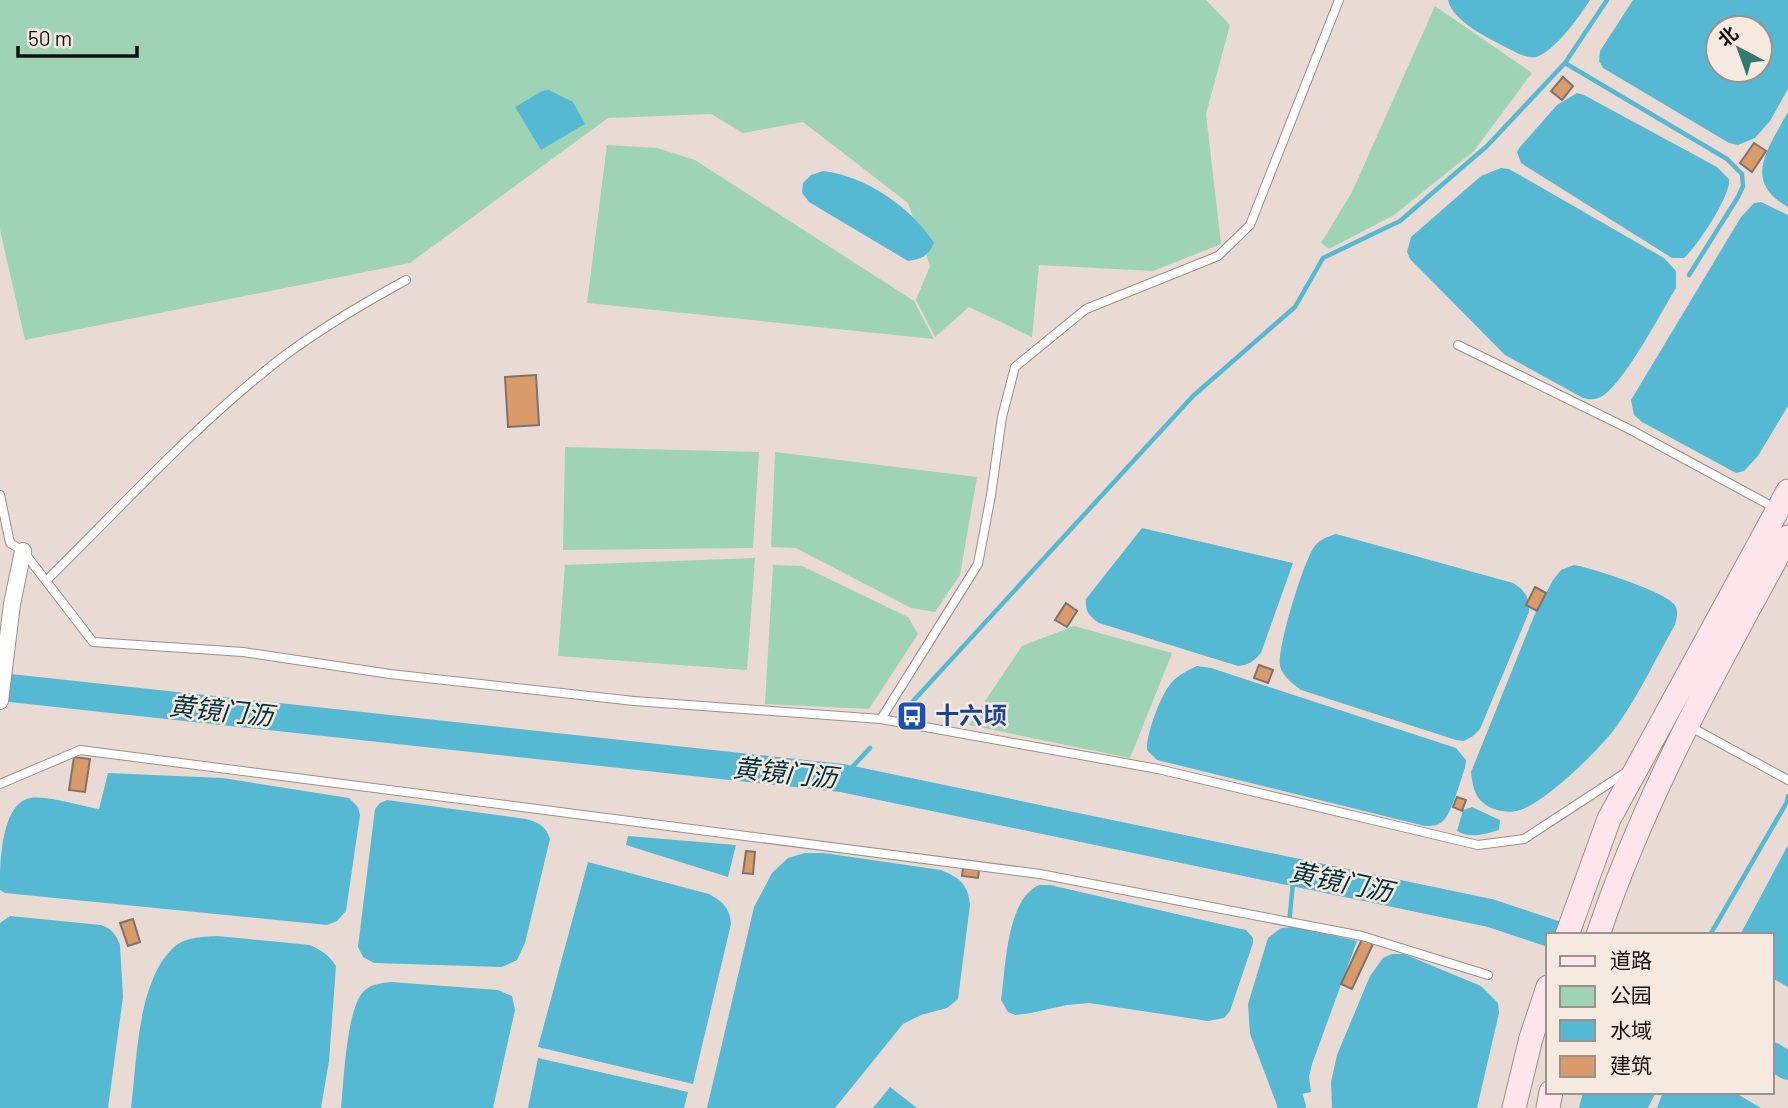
<svg xmlns="http://www.w3.org/2000/svg" width="1788" height="1108" font-family="Barlow,'Noto Sans SC',sans-serif">
<style>
.green{fill:#9fd3b6}
.water{fill:#56b9d3;fill-rule:evenodd}
.lines{fill:none;stroke-linecap:round;stroke-linejoin:round}
.stream{stroke:#56b9d3;stroke-width:4.5}
.river{stroke:#56b9d3;stroke-width:28}
.building{fill:#da9b6b;stroke:#7e726a;stroke-width:2}
.service-casing{stroke:#9c9088;stroke-width:10}
.minor-casing{stroke:#9c9088;stroke-width:18}
.secondary-casing{stroke:#9c9088;stroke-width:25}
.service{stroke:#fff;stroke-width:8}
.minor{stroke:#fff;stroke-width:16}
.secondary{stroke:#fee5ec;stroke-width:23}
.labels{text-anchor:middle;stroke-width:5;stroke-linejoin:round;paint-order:stroke}
.transit-label{font-size:24px;font-weight:bold;fill:#164399;stroke:#f6e9e0;text-anchor:start}
.water-label{font-size:26px;font-style:italic;fill:#00323c;stroke:#f6e9e0}
</style>
<rect width="100%" height="100%" fill="#e9dbd3"/>
<path class="green" d="M0,0H1206L1230,25L1206,114L1221,244L1153,271L1039,265L1032,337L969,307L935,337L916,300L930,266L908,203L803,122L743,133L711,114L608,118L410,263L25,340L0,230Z
M1435,6L1532,73L1474,151L1394,215L1329,249L1321,243L1352,192Z
M607,145L657,148L695,160L914,301L934,339L587,303Z
M565,447L759,452L753,548L563,550Z
M775,452L977,477L960,575L935,612L911,608L796,548L771,547Z
M755,558L747,670L558,656L565,565Z
M773,565L802,566L908,617L918,634L869,709L765,704Z
M1074,626L1172,653L1130,758L969,725L1022,646Z"/>
<path class="water" d="M1448,0H1590C1580,16 1554,52 1536,57C1530,58 1524,56 1519,54C1499,43 1453,24 1448,0Z
M1633,0H1788V89L1770,121L1755,138L1738,145L1729,143L1603,68L1599,61L1600,51ZM1718,28H1760V70H1718Z
M549,90L573,102L585,124L541,150L515,107L542,91Z
M1577,93L1584,95L1717,167L1729,179C1732,194 1697,247 1684,258H1672L1521,163L1517,152L1520,147L1557,105Z
M1788,112V207C1741,181 1769,147 1788,112Z
M1501,168L1509,169L1664,258L1676,271V288C1660,314 1627,378 1604,395C1597,400 1591,400 1583,398L1505,355L1410,259L1407,252L1411,237L1481,176Z
M823,171C866,176 911,207 934,243C928,256 922,259 908,261L809,202L802,193L803,183L811,175Z
M1761,202L1788,215V406L1758,456L1744,471L1736,473L1642,422L1634,415L1631,400L1741,217L1754,203Z
M1142,528L1293,563L1261,653C1254,661 1249,665 1238,666L1099,623C1089,616 1085,612 1086,599Z
M1336,534L1513,583C1525,590 1530,598 1529,612L1480,729L1473,736L1464,741L1456,740L1301,690C1292,683 1283,677 1280,666C1277,648 1303,563 1314,547C1320,539 1327,537 1336,534Z
M1574,565C1592,568 1663,591 1674,604C1679,610 1677,617 1675,625C1656,658 1639,695 1616,727C1601,748 1545,803 1520,810C1512,813 1503,812 1494,809C1476,802 1473,790 1471,772L1534,616L1553,580L1561,570Z
M1197,666L1211,668L1456,748L1466,760L1465,768C1460,781 1452,814 1442,822C1437,826 1431,826 1425,826L1157,760L1147,750C1146,734 1161,693 1173,681C1180,674 1188,670 1197,666Z
M108,773L223,778L349,798L358,807L360,815L346,911L337,921L327,925L5,893L0,890C0,867 0,804 30,798C48,795 80,806 99,809Z
M387,800L526,819C538,822 546,826 550,839L525,943L517,960L502,967L374,963L363,957L358,947L375,809L380,803Z
M1472,807L1500,820L1499,830C1486,834 1470,839 1457,831L1463,810Z
M628,836L736,845L728,877L626,845Z
M1788,845V987L1772,978V935H1740Z
M805,853H824L941,870C960,878 968,884 970,905L958,999L947,1008L921,1015L903,1024L835,1108H707L754,907L772,873L788,858Z
M588,862L709,894C723,902 730,908 731,924L693,1084L538,1047Z
M1039,885H1050L1246,930L1253,938V943L1230,1011L1224,1018L1208,1021L1089,1003L1067,1005L1031,1013L1015,1015L1008,1012L1001,1000C1006,967 1006,900 1039,885Z
M10,916L101,925C112,929 116,934 120,945L123,997L108,1108H0V923Z
M1295,927L1357,941L1312,1064L1309,1077L1311,1092L1275,1100L1250,1034L1248,1004L1268,938L1281,928Z
M217,936L310,945C321,950 329,955 336,966L329,1061L321,1108H131C137,1061 137,984 172,949C183,937 202,937 217,936Z
M1392,954H1404L1481,986L1498,1003L1499,1013L1477,1108H1332L1331,1082L1337,1055L1370,976L1383,958Z
M391,982L498,990L512,996L515,1010L493,1108H341C344,1082 346,1006 365,990C372,984 382,983 391,982Z
M538,1058L688,1092L684,1108H528Z
M890,1087L917,1108H873Z
M1583,1092H1656L1648,1108H1579Z
M1663,1092H1734L1761,1108H1657Z"/>
<g class="lines">
<path class="stream" d="M1565,63L1727,159L1742,174L1743,186L1738,197L1689,275
M904,711L1193,396L1295,307L1323,258L1400,221L1487,146L1565,63L1607,0
M842,778L870,748
M1289,924L1294,872
M1710,935L1787,802L1788,796"/>
<path class="river" d="M0,687L842,778L1490,913L1556,935
M1772,1056L1788,1066
M1287,1090L1292,1108"/>
</g>
<path class="building" d="M1563,77L1573,86L1562,100L1551,91Z
M1754,143L1766,151L1752,172L1740,163Z
M536,375L539,425L508,427L505,377Z
M1535,587L1546,593L1537,611L1526,605Z
M1066,603L1077,611L1067,627L1055,620Z
M1259,665L1273,670L1268,683L1254,678Z
M74,757L90,759L85,792L69,790Z
M1457,797L1466,800L1462,811L1453,807Z
M746,851L755,852L753,874L743,873Z
M963,868L979,870L978,878L962,876Z
M133,919L140,942L128,946L120,923Z
M1362,939L1373,944L1352,989L1341,984Z"/>
<g class="lines">
<g class="service-casing">
<path id="service" d="M1458,345L1631,430L1775,508
M0,495L10,543L23,551L93,642L243,652L390,674L634,701L881,719L1158,769L1478,845L1524,839L1625,773
M47,580C124,504 198,422 284,356C323,327 364,303 406,280
M881,719L978,564L991,495L1002,417L1015,367L1086,309L1218,256L1250,225L1339,0
M1689,726L1788,780
M0,784L80,750L1040,874L1362,936L1488,975"/>
</g>
<g class="minor-casing">
<path id="minor" d="M0,701L12,604L23,551"/>
</g>
<g class="secondary-casing">
<path id="secondary" d="M1567,935L1609,819L1788,491
M1598,935C1645,795 1717,666 1788,537
M1514,1108L1531,1038L1548,987
M1548,1108L1551,1092"/>
</g>
<use href="#service" class="service"/>
<use href="#minor" class="minor"/>
<use href="#secondary" class="secondary"/>
</g>
<defs>
<g id="bus-square" transform="scale(1.575)"><rect x="-9" y="-9" width="18" height="18" rx="4" fill="#1a4fb4" stroke="#f6e9e0"/><path d="M-5-6H5V4H4V6H2V4H-2V6H-4V4H-5ZM-3.5-4V0h7V-4ZM-3.5 1.2v1.5H-2V1.2ZM2 1.2v1.5H3.5V1.2Z" fill="#fff"/></g>
</defs>
<g fill-rule="evenodd">
<use href="#bus-square" x="912" y="716"/>
</g>
<g class="labels">
<g class="transit-label">
<text x="935" y="724">十六顷</text>
</g>
<g class="water-label">
<text transform="translate(221 711) rotate(6)" y="9">黄镜门沥</text>
<text transform="translate(785 773) rotate(6)" y="9">黄镜门沥</text>
<text transform="translate(1341 882) rotate(12)" y="9">黄镜门沥</text>
</g>
</g>
<rect x="1546" y="933" width="228" height="161" fill="#f6e9e0" stroke="#9c928c" stroke-width="2"/>
<rect x="1560" y="956" width="35" height="10" fill="#fee5ec" stroke="#9c928c" stroke-width="2"/>
<text x="1610" y="968" font-size="21" fill="#15100d">道路</text>
<rect x="1560" y="986" width="35" height="21" fill="#9fd3b6" stroke="#9c928c" stroke-width="2"/>
<text x="1610" y="1003" font-size="21" fill="#15100d">公园</text>
<rect x="1560" y="1020" width="35" height="21" fill="#56b9d3" stroke="#9c928c" stroke-width="2"/>
<text x="1610" y="1038" font-size="21" fill="#15100d">水域</text>
<rect x="1560" y="1056" width="35" height="21" fill="#da9b6b" stroke="#9c928c" stroke-width="2"/>
<text x="1610" y="1073" font-size="21" fill="#15100d">建筑</text>
<g transform="translate(1739 49) rotate(319)"><circle r="33" fill="#f6e9e0" stroke="#9c928c" stroke-width="2"/>
<path d="M0-5L12 26L0 18L-12 26Z" fill="#32786f"/>
<text y="-10" font-size="19" font-weight="bold" text-anchor="middle" fill="#15100d">北</text>
</g>
<path d="M18 46v10h119v-10" fill="none" stroke="#15100d" stroke-width="3.5"/>
<text x="28" y="46" font-size="21" fill="#15100d" stroke="#f6e9e0" stroke-width="5" paint-order="stroke">50 m</text>
</svg>
